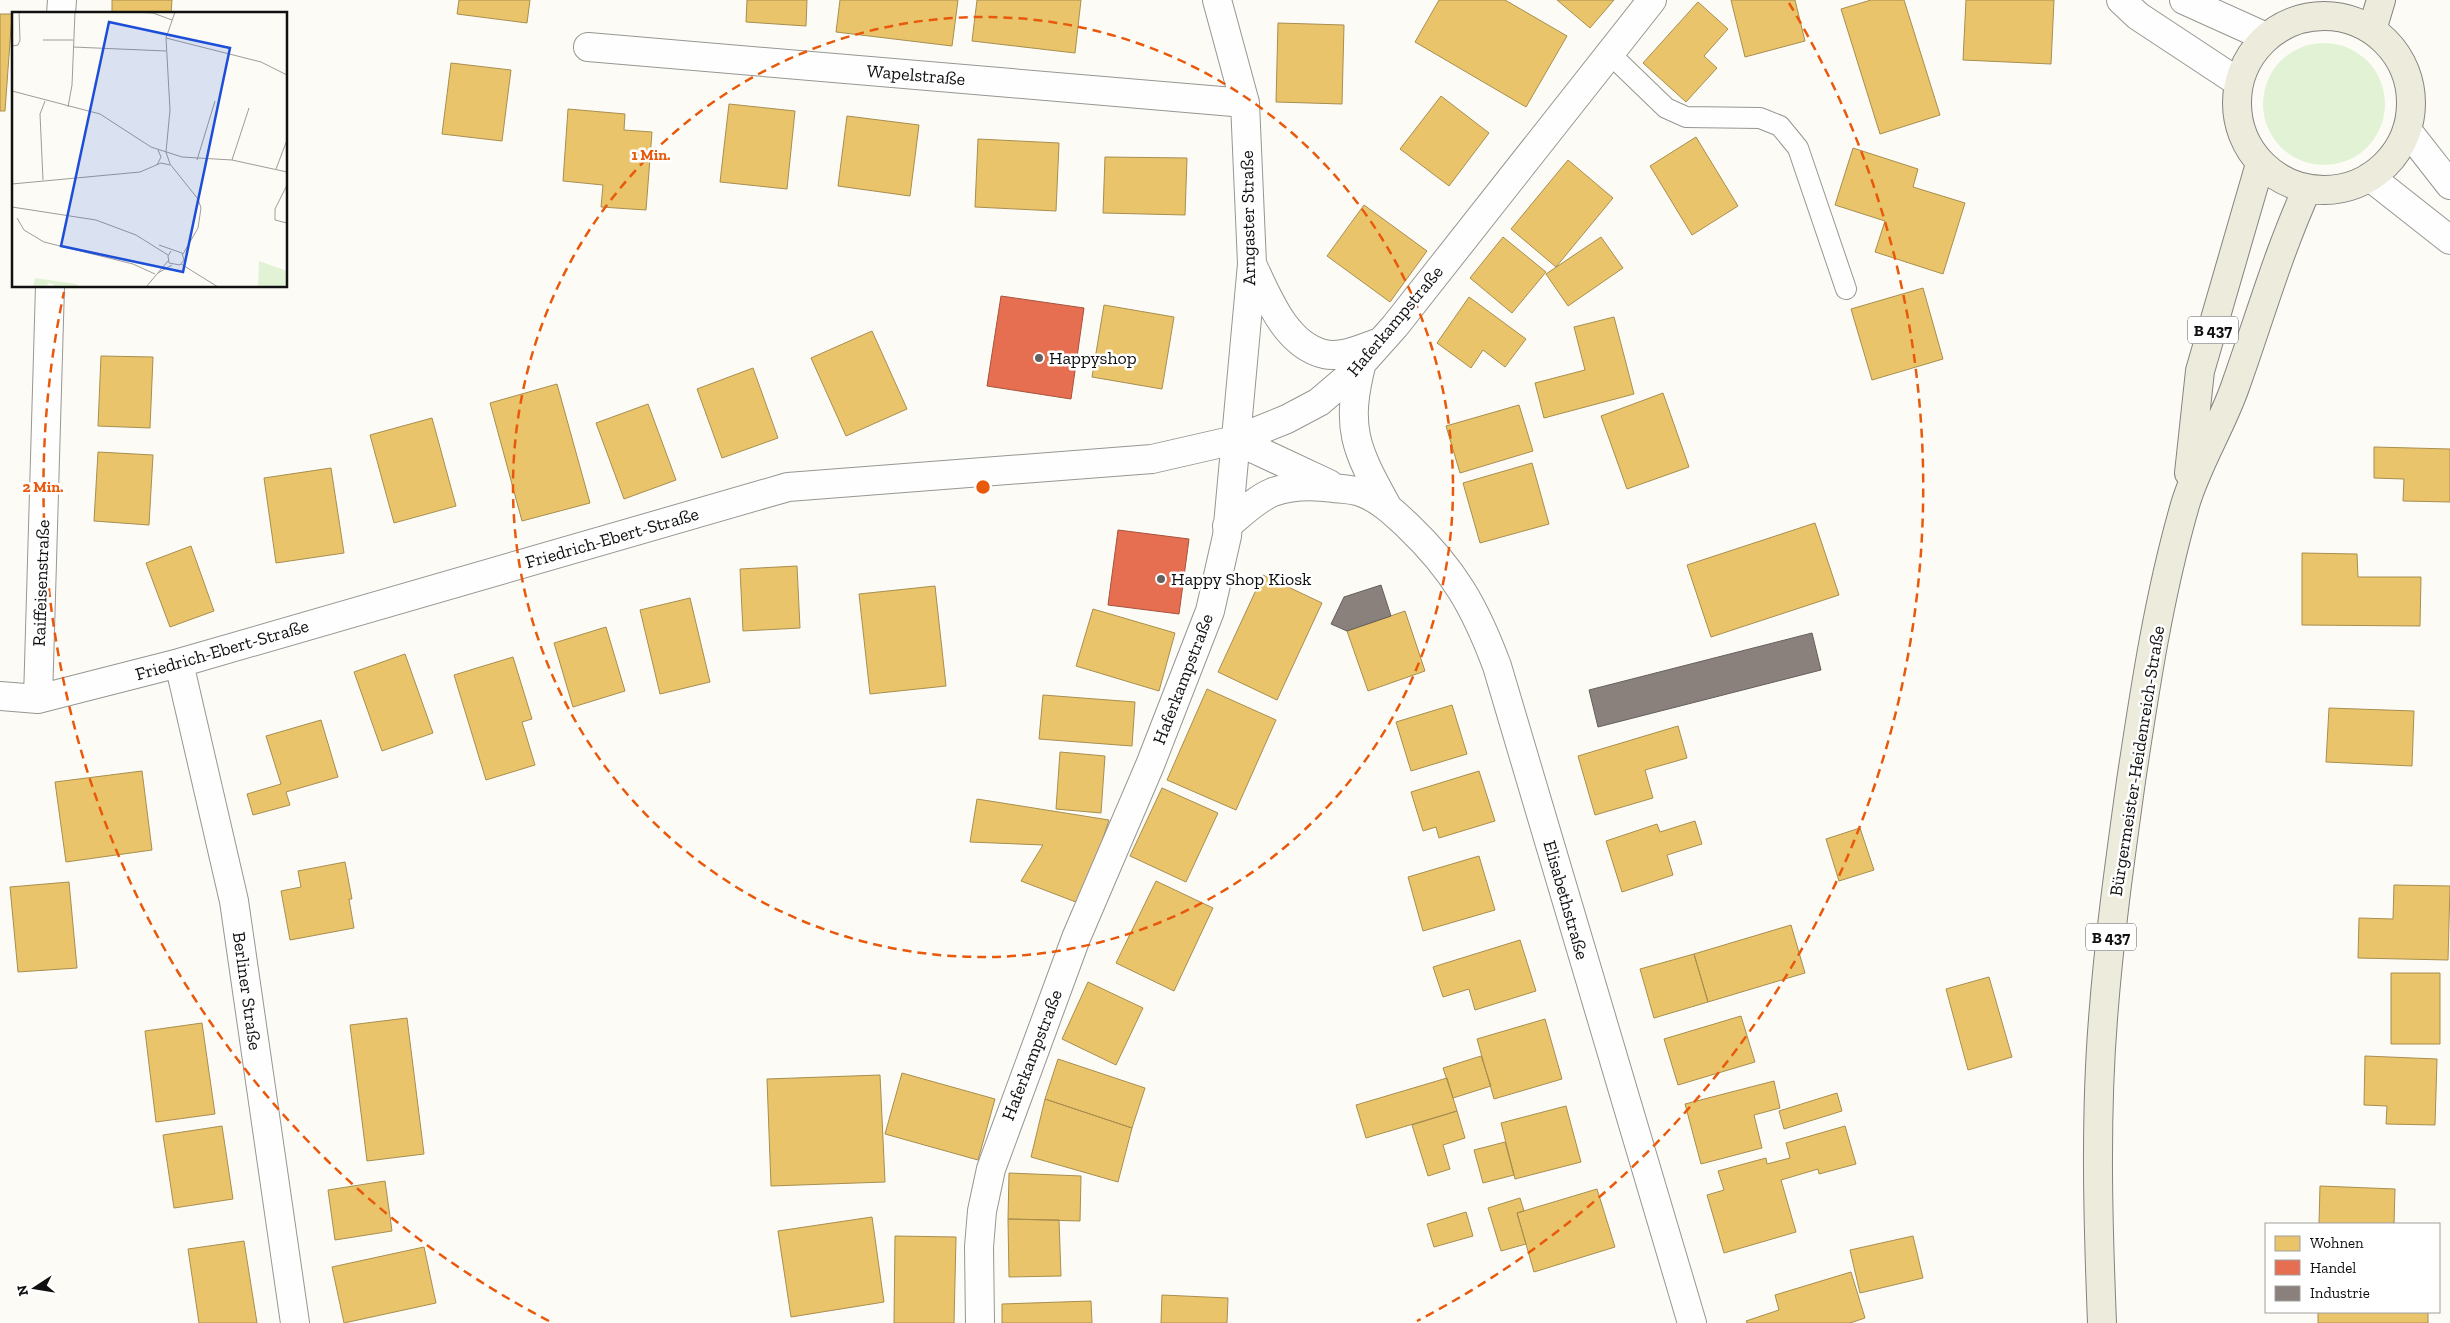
<svg xmlns="http://www.w3.org/2000/svg" width="2450" height="1323" font-family="'Zilla Slab',serif">
<style>
.green{fill:#e2f2d5}
.homes{fill:#e9c46a;stroke:#a88e4f}
.shops{fill:#e76f51;stroke:#a6523e}
.industry{fill:#8a817c;stroke:#655f5c}
.lines{fill:none;stroke-linecap:round;stroke-linejoin:round}
.service-casing{stroke:#969693;stroke-width:22}
.minor-casing{stroke:#969693;stroke-width:30}
.primary-casing{stroke:#848380;stroke-width:30}
.service{stroke:#fffefe;stroke-width:20}
.minor{stroke:#fffefe;stroke-width:28}
.primary{stroke:#edebdb;stroke-width:28}
.ring{fill:none;stroke:#e8590c;stroke-width:2.5;stroke-dasharray:9 6}
.poi-dot{fill:#636260;stroke:#fff;stroke-width:2}
.labels{text-anchor:middle;stroke-width:5;stroke-linejoin:round;paint-order:stroke}
.shield{fill:#fff;stroke:#585858;stroke-width:1}
.shield-label{font-size:16px;font-weight:bold;fill:#101010}
.street-label{font-size:18px;fill:#101010;stroke:#fff}
.poi-label{font-size:18px;fill:#101010;stroke:#fff;text-anchor:start}
.inset-road{fill:none;stroke:#9e9d99;stroke-width:1}
.view{fill:#1d4ed8;fill-opacity:0.15;stroke:#1d4ed8;stroke-width:2.5}
.inset-edge{fill:none;stroke:#101010;stroke-width:2.5}
.centre{fill:#e8590c;stroke:#fff;stroke-width:2.5}
.ring-label{font-size:15px;text-anchor:middle;font-weight:bold;fill:#e8590c;stroke:#fff;stroke-width:5;stroke-linejoin:round;paint-order:stroke}
</style>
<rect width="100%" height="100%" fill="#fcfbf5"/>
<path class="green" d="M2263 104a61 61 0 1 1 122 0a61 61 0 1 1-122 0Z"/>
<path class="homes" d="M112,0H172L171,14H112Z
M459,0H530L527,23L457,14Z
M747,0H807L806,26L746,22Z
M840,0H958L952,46L836,32Z
M977,0H1081L1075,53L972,41Z
M1439,0H1505L1567,36L1526,107L1415,42Z
M1557,0H1614L1590,28Z
M1731,0H1795L1805,41L1745,57Z
M1871,0H1904L1940,115L1880,134L1841,9Z
M1966,0H2054L2051,64L1963,60Z
M1698,2L1728,29L1704,56L1717,68L1686,102L1643,63Z
M0,14H12L5,111H0Z
M1278,23L1344,25L1342,104L1276,102Z
M451,63L511,70L502,141L442,134Z
M1441,96L1489,133L1449,186L1400,149Z
M729,104L795,111L787,189L720,182Z
M568,109L625,114L624,130L652,132L646,210L601,207L603,185L563,181Z
M847,116L919,125L910,196L838,186Z
M1696,137L1738,206L1692,235L1650,166Z
M978,139L1059,143L1056,211L975,207Z
M1853,148L1918,169L1913,187L1965,203L1943,274L1875,252L1885,221L1835,205Z
M1105,157L1187,158L1185,215L1103,213Z
M1568,160L1613,198L1556,267L1511,229Z
M1364,205L1427,251L1390,302L1327,256Z
M1503,237L1546,272L1512,313L1470,278Z
M1601,237L1623,268L1568,306L1546,274Z
M1923,288L1943,359L1872,380L1851,309Z
M1469,297L1526,339L1505,367L1483,350L1471,368L1437,343Z
M1104,305L1174,317L1162,389L1092,377Z
M1614,317L1634,394L1544,418L1535,383L1585,370L1574,327Z
M872,331L907,409L846,436L811,358Z
M101,356L153,357L150,428L98,426Z
M753,368L778,438L722,458L697,389Z
M557,384L590,503L522,521L490,403Z
M1663,393L1689,467L1627,489L1601,416Z
M648,404L676,480L624,499L596,423Z
M1519,405L1533,451L1460,473L1446,426Z
M432,418L456,506L394,523L370,435Z
M2374,447L2450,449V502L2403,501L2404,479L2374,478Z
M98,452L153,455L149,525L94,521Z
M1532,463L1549,524L1480,543L1463,483Z
M331,468L344,553L276,563L264,478Z
M1815,523L1839,595L1711,637L1687,565Z
M191,546L214,611L170,627L146,563Z
M2302,553L2357,554L2358,577H2421L2420,626L2302,625Z
M797,566L800,628L743,631L740,569Z
M1263,575L1322,603L1277,700L1218,672Z
M935,586L946,686L870,694L859,594Z
M690,598L710,682L660,694L640,610Z
M1093,609L1175,633L1159,691L1076,666Z
M1405,611L1425,671L1368,691L1347,631Z
M606,627L625,691L573,707L554,643Z
M405,654L433,733L382,751L354,672Z
M513,657L532,719L522,722L535,765L486,780L454,675Z
M1207,689L1276,720L1236,810L1167,780Z
M1043,695L1135,702L1132,746L1039,739Z
M1452,705L1467,754L1411,771L1396,722Z
M2329,708L2414,711L2412,766L2326,762Z
M321,720L338,777L286,792L290,805L253,815L247,794L281,784L266,736Z
M1678,726L1687,758L1645,770L1653,798L1595,815L1578,756Z
M1060,752L1105,756L1101,813L1056,809Z
M142,771L152,850L66,862L55,782Z
M1479,771L1495,821L1439,838L1436,827L1423,831L1411,792Z
M1162,788L1218,813L1186,882L1130,856Z
M977,799L1109,820L1081,904L1021,881L1043,845L970,842Z
M1695,821L1702,844L1667,855L1673,875L1622,892L1606,841L1657,824L1660,832Z
M1860,828L1874,870L1839,881L1826,839Z
M1479,856L1495,910L1423,931L1408,877Z
M345,862L352,899H349L354,928L290,940L281,891L301,887L298,871Z
M1156,881L1213,908L1174,991L1116,963Z
M69,882L77,968L18,972L10,887Z
M2394,885L2450,886L2448,960L2358,958L2359,918L2393,919Z
M1791,925L1805,973L1708,1002L1694,954Z
M1520,940L1536,991L1475,1010L1469,989L1443,997L1433,967Z
M1694,954L1708,1002L1654,1018L1640,969Z
M2391,973H2440V1044H2391Z
M1989,977L2012,1057L1968,1070L1946,989Z
M1088,982L1143,1008L1116,1065L1062,1039Z
M1741,1016L1755,1062L1678,1085L1664,1039Z
M407,1018L424,1154L367,1161L350,1025Z
M1545,1019L1562,1079L1494,1099L1477,1039Z
M202,1023L215,1114L156,1122L145,1031Z
M1481,1056L1491,1086L1453,1098L1443,1068Z
M2365,1056L2437,1059L2435,1125L2386,1124L2387,1106L2364,1105Z
M1058,1059L1145,1088L1132,1128L1045,1099Z
M902,1073L995,1099L978,1160L885,1134Z
M880,1075L885,1182L771,1186L767,1079Z
M1447,1078L1457,1111L1366,1138L1356,1105Z
M1774,1081L1780,1108L1754,1115L1762,1148L1701,1164L1685,1104Z
M1837,1093L1842,1111L1784,1129L1779,1111Z
M1045,1099L1132,1128L1118,1182L1031,1157Z
M1566,1106L1581,1162L1515,1179L1501,1123Z
M1457,1111L1465,1138L1443,1145L1450,1169L1428,1176L1412,1125Z
M222,1126L233,1199L174,1208L163,1135Z
M1845,1126L1856,1164L1819,1174L1818,1169L1781,1180L1796,1232L1724,1253L1707,1195L1724,1190L1718,1171L1766,1158L1767,1164L1790,1158L1786,1143Z
M1505,1142L1514,1175L1483,1183L1474,1150Z
M1009,1173L1081,1176L1080,1221L1008,1219Z
M385,1181L392,1231L335,1240L328,1190Z
M2320,1186L2395,1189L2394,1224H2319Z
M1597,1189L1615,1247L1534,1272L1517,1213Z
M1520,1198L1524,1211L1517,1213L1526,1244L1501,1251L1488,1208Z
M1466,1212L1473,1236L1434,1247L1427,1224Z
M872,1217L884,1302L791,1317L778,1231Z
M1008,1219L1059,1220L1061,1276L1009,1277Z
M895,1236L956,1237L954,1323H894Z
M1913,1236L1923,1278L1860,1293L1850,1250Z
M244,1241L257,1323H199L188,1249Z
M424,1247L436,1303L344,1323L332,1267Z
M1851,1272L1865,1318L1850,1323H1747L1746,1321L1779,1310L1775,1295Z
M1162,1295L1228,1298L1227,1323H1161Z
M1091,1301L1092,1323H1002V1304Z
M2318,1312H2428V1323H2318Z"/>
<path class="shops" d="M1001,296L1084,308L1071,399L987,386Z
M1118,530L1189,539L1179,614L1108,605Z"/>
<path class="industry" d="M1381,585L1391,616L1347,631L1331,624L1344,597Z
M1812,633L1821,670L1598,727L1589,690Z"/>
<g class="lines">
<g class="service-casing">
<path id="service" d="M1609,53L1666,108L1686,117L1760,118L1780,126L1798,148L1846,289"/>
</g>
<g class="minor-casing">
<path id="minor" d="M2121,0L2138,16L2238,82
M2184,0L2266,37
M61,14L62,0
M588,47L1245,103
M2407,130L2450,185
M2370,177L2450,240
M1253,266C1268,298 1286,345 1324,354C1343,358 1363,348 1380,342
M1362,362C1345,428 1355,448 1387,506
M1235,440L1329,484
M1227,526C1241,514 1256,499 1273,492C1293,485 1312,485 1333,488C1342,489 1354,489 1363,493C1381,500 1394,513 1408,526C1454,570 1475,607 1497,666L1692,1323
M179,663L234,901L295,1323
M0,696L38,699L179,663L788,487L1152,459L1235,440L1287,419L1319,402L1353,373L1395,326L1652,0
M38,699L50,286
M980,1323L979,1247L982,1211L991,1169L1076,938L1150,765L1210,611L1227,536L1252,264L1245,103L1217,0"/>
</g>
<g class="primary-casing">
<path id="primary" d="M2237 103a87 87 0 1 1 174 0a87 87 0 1 1-174 0Z
M2372,30L2381,0
M2189,473L2200,371L2260,164
M2102,1323C2098,1222 2095,1120 2103,1019C2109,939 2120,860 2131,781C2145,688 2159,595 2185,505C2197,464 2221,427 2235,387C2259,320 2278,253 2307,189"/>
</g>
<use href="#service" class="service"/>
<use href="#minor" class="minor"/>
<use href="#primary" class="primary"/>
</g>
<g class="ring">
<circle cx="983" cy="487" r="470"/>
<path d="M549 1321A940 940 0 0 1 64 292M1789 3A940 940 0 0 1 1417 1321"/>
</g>
<g class="poi-dot">
<circle cx="1039" cy="358" r="5"/>
<circle cx="1161" cy="579" r="5"/>
</g>
<g class="labels">
<g class="shield">
<rect x="2188" y="316.5" width="50" height="27" rx="4"/>
<rect x="2086" y="923.5" width="50" height="27" rx="4"/>
</g>
<g class="shield-label">
<text x="2213" y="336">B 437</text>
<text x="2111" y="943">B 437</text>
</g>
<g class="street-label">
<text transform="translate(916 75) rotate(5)" y="6">Wapelstraße</text>
<text transform="translate(1248 218) rotate(-91)" y="6">Arngaster Straße</text>
<text transform="translate(1395 321) rotate(-50)" y="6">Haferkampstraße</text>
<text transform="translate(612 538) rotate(-16)" y="6">Friedrich-Ebert-Straße</text>
<text transform="translate(41 583) rotate(-88)" y="6">Raiffeisenstraße</text>
<text transform="translate(222 650) rotate(-16)" y="6">Friedrich-Ebert-Straße</text>
<text transform="translate(1183 679) rotate(-69)" y="6">Haferkampstraße</text>
<text transform="translate(2137 761) rotate(-81)" y="6">Bürgermeister-Heidenreich-Straße</text>
<text transform="translate(1566 900) rotate(74)" y="6">Elisabethstraße</text>
<text transform="translate(247 991) rotate(82)" y="6">Berliner Straße</text>
<text transform="translate(1032 1055) rotate(-69)" y="6">Haferkampstraße</text>
</g>
<g class="poi-label">
<text x="1049" y="364">Happyshop</text>
<text x="1171" y="585">Happy Shop Kiosk</text>
</g>
</g>
<g transform="translate(12 12)">
<rect width="275" height="275" fill="#fcfbf5"/>
<path d="M247,249L275,259V275H246ZM23,266L64,272L68,275H41V272L36,271L35,275H21Z" fill="#e2f2d5"/>
<path class="inset-road" d="M121,0L141,1L160,8M163,0L154,26L158,98L154,140L158,152L186,187L189,196L186,216L171,242M154,26L249,50L275,63M31,28H61M0,34L6,33L8,28L7,0M61,35L154,39M0,79L88,102L139,135L170,145L220,148L275,160M56,95L60,73L63,0M185,148L203,89M220,148L237,96M145,153L149,145L146,138M264,157L275,128M31,168L28,102L33,89M0,172L128,160L149,151L158,153M275,173L263,197V208L275,211M0,195L84,208L124,223L156,243M5,206L12,218L32,230L121,252L143,262M147,233L170,241L172,248L168,253L157,251L156,244L159,239M169,252L206,275M146,261L160,253M134,275L156,249"/>
<path class="view" d="M97,10L218,36L171,260L49,234Z"/>
<rect width="275" height="275" class="inset-edge"/>
</g>
<circle cx="983" cy="487" r="8" class="centre"/>
<g class="ring-label">
<text x="651" y="160">1 Min.</text>
<text x="43" y="492">2 Min.</text>
</g>
<rect x="2265" y="1223" width="175" height="90" fill="#ffffff" stroke="#9f9f9f"/>
<rect x="2275" y="1236" width="25" height="15" fill="#e9c46a" stroke="#9f9f9f"/>
<text x="2310" y="1248" font-size="15" fill="#101010">Wohnen</text>
<rect x="2275" y="1260" width="25" height="15" fill="#e76f51" stroke="#9f9f9f"/>
<text x="2310" y="1273" font-size="15" fill="#101010">Handel</text>
<rect x="2275" y="1286" width="25" height="15" fill="#8a817c" stroke="#9f9f9f"/>
<text x="2310" y="1298" font-size="15" fill="#101010">Industrie</text>
<g transform="translate(35 1288) rotate(258)" stroke="#ffffff" stroke-width="4" paint-order="stroke">
<path d="M0-4L9 19L0 12L-9 19Z" fill="#101010"/>
<text y="-8" font-size="14" font-weight="bold" text-anchor="middle" fill="#101010">N</text>
</g>
</svg>
